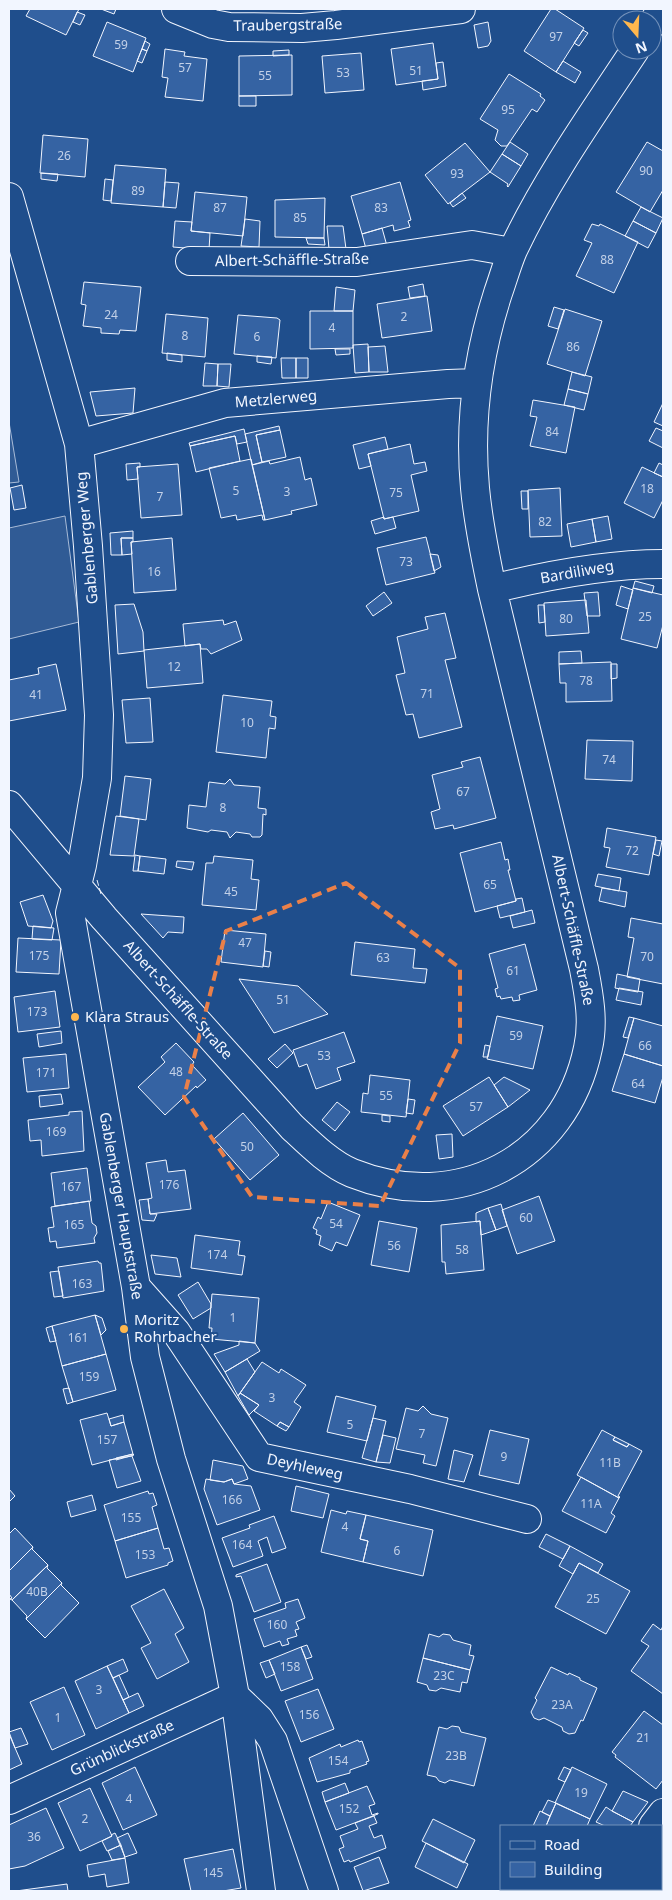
<svg xmlns="http://www.w3.org/2000/svg" width="672" height="1900" font-family="'Noto Sans',sans-serif">
<style>
.built{fill:#305b95;stroke:#a8bbd7}
.building{fill:#3563a3;stroke:#f2f6ff}
.lines{fill:none;stroke-linecap:round;stroke-linejoin:round}
.minor-casing{stroke:#f2f6ff;stroke-width:30}
.minor{stroke:#1f4e8c;stroke-width:28}
.fence{stroke:#f2f6ff;stroke-width:1;stroke-dasharray:6 2.5;stroke-linecap:butt}
.marked{fill:none;stroke:#ea8049;stroke-width:4;stroke-dasharray:10 6;stroke-linejoin:round}
.poi-dot{fill:#ffb74d;stroke:#1f4e8c;stroke-width:2}
.labels{text-anchor:middle;stroke-width:4;stroke-linejoin:round;paint-order:stroke}
.number-label{font-size:12px;fill:#c3d1e8}
.street-label{font-size:15px;fill:#f2f6ff;stroke:#1f4e8c}
.poi-label{font-size:15px;fill:#f2f6ff;stroke:#1f4e8c;text-anchor:start}
</style>
<rect width="100%" height="100%" fill="#1f4e8c"/>
<path class="built" d="M9,422L19,482L9,483Z
M65,516L79,622L9,639V528Z"/>
<path class="building" d="M30,9H79L66,35L26,16Z
M101,9H116L114,14Z
M551,9H555L584,28L556,72L524,51Z
M77,12L85,15L80,25L73,22Z
M107,22L146,38L133,72L93,56Z
M488,22L491,41L488,46L478,48L474,25Z
M583,30L588,33L579,46L574,43Z
M145,41L150,44L147,51L142,49Z
M433,43L438,79L396,85L391,49Z
M142,49L147,51L142,63L137,61Z
M165,49L185,52L184,56L207,59L203,101L165,97L168,78L162,77Z
M289,50V55L273,56V51Z
M361,53L364,90L325,93L322,56Z
M292,55V95L239,96V56Z
M563,61L581,72L575,83L556,72Z
M443,62L446,86L423,90L422,81L438,79L436,63Z
M509,74L541,94L540,96L545,100L537,112L532,109L507,146H501L495,140L498,130L480,119Z
M239,96H256V106H239Z
M43,135L88,139L85,177L40,173Z
M510,142L528,154L521,166L502,154Z
M647,142L663,151V190L650,212L616,192Z
M465,143L490,172L448,204L425,175Z
M502,154L521,166L508,187L507,186L508,184L490,172Z
M115,165L166,169L163,207L111,203Z
M41,173L58,174L57,181L41,179Z
M105,179L113,180L111,201L103,200Z
M165,182L179,183L176,208L163,207Z
M400,182L411,220L408,221L410,227L394,231L393,225L362,234L351,196Z
M195,192L247,197L243,236L191,231Z
M462,193L466,198L453,207L450,203Z
M325,198L324,238L275,237V200Z
M641,207L663,218L656,233L633,221Z
M245,219L260,221L259,247L241,246Z
M175,221L192,222L191,231L210,233L209,250L173,247Z
M633,221L656,233L648,248L625,236Z
M592,224L599,226L600,224L638,242L614,293L576,276L592,243L584,240Z
M327,226H343L346,249H329Z
M382,228L387,246L366,249L362,234Z
M306,238H324L325,245L308,244Z
M84,282L141,287L136,331L120,330L119,334L101,333V328L83,326L86,305L81,304Z
M423,284L425,296L410,298L408,287Z
M336,287L355,290L353,311H334Z
M427,296L432,331L382,338L377,304Z
M554,307L564,310L558,329L548,326Z
M565,309L602,321L585,376L547,364Z
M310,311H353V348L310,349Z
M166,314L208,318L205,357L162,353Z
M238,315L277,318L280,320L276,358L234,354Z
M368,344L369,372L355,373L353,345Z
M385,346L388,372H369L368,347Z
M335,349H350V354L336,355Z
M167,353L182,355V362L167,360Z
M257,356L272,357L271,364L257,362Z
M281,358H296V378H282Z
M296,358H308V378H296Z
M205,363L218,364L217,386H203Z
M218,364H231L229,387L217,386Z
M572,372L592,377L588,394L568,389Z
M135,388L133,413L96,416L90,392Z
M568,389L588,394L584,410L564,405Z
M533,400L575,407L566,453L530,446L537,417L530,416Z
M663,403V426L654,422Z
M279,426L280,430L256,435L262,462L252,465L245,434Z
M656,428L663,431V448L649,441Z
M244,429L247,442L237,444L235,436L190,446L189,443Z
M280,430L286,457L262,462L256,435Z
M235,436L240,461L196,472L190,446Z
M385,437L388,449L368,454L371,466L359,469L353,445Z
M410,444L414,464L425,462L427,471L411,475L419,511L384,519L368,454Z
M300,457L305,480L311,478L317,505L291,511L292,514L265,520L252,465L269,461L270,464Z
M251,459L265,520H263L262,515L237,520L236,515L221,518L209,468Z
M140,463V467H137L138,479L127,480L126,464Z
M659,463L663,465V477L654,473Z
M178,464L182,515L141,518L137,467Z
M642,467L663,477V500L654,518L624,503Z
M22,485L26,508L14,510L10,488Z
M560,488L562,536L530,537L528,490Z
M521,491H528V509H522Z
M608,516L612,539L596,542L592,519Z
M384,517V519L393,517L396,528L375,534L371,521Z
M592,519L596,542L571,547L567,524Z
M133,531V538H121L122,555H111L110,533Z
M426,537L435,573L386,585L377,548Z
M121,538H133V542H131L132,554L122,555Z
M172,538L176,590L134,593L131,542Z
M430,554L438,555L441,567L434,571Z
M635,581L654,586L652,593L633,588Z
M621,586L633,590L628,609L616,605Z
M633,588L663,595V625L657,648L621,639Z
M384,592L392,603L373,616L366,606Z
M598,592L600,616H587L584,593Z
M586,600L589,633L546,636L544,603Z
M134,604L143,632L144,651L118,654L115,605Z
M538,605H544L545,622L539,623Z
M445,613L456,658L445,660L462,727L419,738L413,714L406,715L396,675L405,673L397,637L428,629L425,617Z
M223,620L224,625L236,621L242,640L211,654L207,649H201L200,644L185,646L183,624Z
M200,644L203,683L147,688L144,650Z
M581,651L582,663L559,664V652Z
M611,662L612,701L566,702V683H560L559,664Z
M56,664L66,710L9,721V680L39,674L38,668Z
M611,664H617V678L611,679Z
M223,695L272,701L270,716L276,717L275,729L269,728L266,758L216,752Z
M150,698L153,742L126,743L122,700Z
M587,740L633,741L632,781L585,779Z
M480,757L496,818L454,829L453,825L435,829L431,812L440,809L432,775L463,767L461,762Z
M125,776L151,779L146,820L120,816Z
M230,779L234,785L260,787L258,808L266,809V815L263,814L262,835L260,837H252L250,834L236,832L230,838L227,832L211,830L208,832L187,828L189,805L206,807L209,782L225,784Z
M116,816L139,819L134,856L110,855Z
M607,828L656,837L649,875L606,867L610,848L604,847Z
M656,840L662,841L659,856L653,854Z
M501,842L505,860L508,859L510,870H508L516,901L475,912L460,853Z
M135,855L140,856L138,871H133Z
M140,856L166,859L164,874L138,871Z
M214,856L253,860L251,879L259,880L256,910L202,905L206,863H213Z
M177,861L194,862L192,870L176,867Z
M598,874L621,878L619,891L595,886Z
M602,888L627,892L625,907L599,901Z
M43,895L53,921L51,928L28,926L20,902Z
M522,898L525,912L500,918L497,906L516,901V899Z
M532,910L535,923L513,928L510,916Z
M141,914L184,917L183,933L168,932L163,938Z
M631,918L663,924V984L627,977L634,938L628,937Z
M33,926L54,928L52,940L32,939Z
M225,930L266,934L263,967L221,962Z
M18,938L61,940L59,974L16,972Z
M355,942L415,949L413,968L427,969L425,983L351,975Z
M525,944L537,990L519,995L520,1000L513,1001L512,997L501,999L500,996L497,997L495,989L498,988L489,954Z
M265,951L271,952L269,967L263,966Z
M617,974L640,979L638,992L615,988Z
M239,979L298,986L328,1014L274,1033Z
M619,988L643,992L641,1005L616,1000Z
M55,991L60,1027L18,1032L14,997Z
M497,1016L543,1026L533,1069L487,1059Z
M629,1017L634,1018L628,1038L623,1037Z
M634,1018L663,1026V1066L624,1054Z
M61,1031L62,1043L39,1047L37,1034Z
M344,1032L355,1062L337,1068L341,1080L316,1089L307,1064L299,1067L293,1050Z
M176,1043L194,1062L192,1065L206,1080L197,1088L196,1086L165,1115L138,1087L165,1062L161,1057Z
M285,1044L293,1053L277,1068L268,1059Z
M485,1045L490,1046L488,1057H483Z
M66,1054L69,1088L27,1092L23,1058Z
M624,1054L663,1066V1077L655,1103L612,1091Z
M370,1075L410,1080L406,1117L361,1112L363,1093L368,1094Z
M489,1077L508,1107L463,1136L443,1106Z
M504,1077L530,1090L508,1107L494,1085Z
M61,1094L63,1104L40,1107L39,1096Z
M408,1099L415,1100L413,1114L406,1113Z
M337,1102L350,1112L335,1131L322,1120Z
M82,1111L84,1151L42,1156L41,1140L30,1141L28,1120L69,1115V1112Z
M243,1113L279,1155L250,1180L214,1139Z
M382,1115L390,1116V1122L382,1121Z
M452,1134L453,1157L439,1159L436,1135Z
M166,1160L168,1172L185,1170L191,1209L150,1214L148,1199L152,1198L146,1163Z
M87,1168L91,1201L55,1206L51,1173Z
M539,1196L555,1241L517,1254L502,1210Z
M148,1199L150,1214H157L154,1221L142,1220L139,1200Z
M89,1201L92,1223L96,1226L97,1233L94,1238L95,1243L57,1248L56,1241L50,1242L48,1228L54,1227L51,1207Z
M328,1202L360,1215L347,1246L336,1242L332,1251L319,1245L321,1236L316,1234L317,1230L313,1228L318,1217L321,1219Z
M501,1204L507,1226L496,1230L488,1208Z
M488,1208L496,1230L481,1235L480,1221L476,1222V1213Z
M379,1221L417,1228L409,1272L371,1265Z
M480,1221L484,1270L446,1274L445,1262H442L441,1225Z
M195,1235L240,1241L238,1255L245,1256L242,1275L191,1268Z
M151,1255L177,1258L181,1277L155,1274Z
M98,1261L99,1263H101L104,1291L63,1298L58,1267Z
M59,1271L63,1296L54,1297L50,1272Z
M198,1282L211,1304V1308L193,1319L178,1295Z
M212,1294L259,1298L255,1343L211,1339L212,1328H209Z
M95,1315L106,1354L62,1366L52,1326Z
M95,1315L102,1318L106,1330L101,1335Z
M52,1326L56,1341L50,1342L46,1328Z
M239,1341L255,1343L260,1351L225,1372L214,1354L239,1345Z
M106,1354L116,1390L73,1402L62,1366Z
M247,1359L255,1372L238,1396L225,1372Z
M262,1362L279,1373L281,1369L306,1385L294,1402L301,1407L289,1427L280,1422L277,1426L254,1411L259,1405L240,1393Z
M69,1388L73,1402L67,1404L63,1389Z
M240,1393L259,1405L249,1415L238,1396Z
M336,1396L376,1406L367,1441L327,1432Z
M423,1406L431,1414L448,1418L436,1466L423,1463L425,1455L396,1449L406,1408L418,1411Z
M107,1413L111,1426L124,1422L133,1454L92,1465L80,1420Z
M123,1415L124,1422L111,1426L109,1419Z
M373,1418L386,1421L376,1462L362,1458Z
M280,1422L289,1427L286,1431L277,1426Z
M490,1430L529,1439L519,1484L479,1475Z
M602,1430L615,1437L613,1440L627,1447L629,1444L642,1451L618,1496L620,1497L619,1498L577,1475Z
M383,1435L396,1438L390,1463L376,1462Z
M615,1437L629,1444L627,1447L613,1440Z
M454,1450L473,1455L464,1482L448,1479Z
M133,1454L134,1455L116,1460V1458Z
M132,1456L141,1481L117,1488L109,1460Z
M213,1460L243,1466L248,1479L234,1484L232,1479L224,1482L210,1480Z
M581,1477L619,1498L611,1513L615,1516L606,1533L562,1511Z
M206,1479L224,1482L232,1479L234,1484L251,1486L260,1510L217,1525L204,1489Z
M296,1486L329,1494L323,1518L291,1511Z
M9,1489L15,1496L9,1502Z
M148,1491L149,1494L153,1493L157,1505L152,1507L158,1528L115,1541L104,1505Z
M92,1495L96,1510L71,1517L67,1502Z
M331,1510L346,1514L347,1511L366,1515L360,1539L368,1541L363,1562L321,1552Z
M366,1515L433,1530L423,1576L363,1562L368,1541L360,1539Z
M274,1516L286,1548L272,1553L267,1537L258,1541L263,1556L233,1567L222,1538L250,1528L249,1525Z
M15,1528L33,1547L9,1571V1534Z
M158,1528L164,1549L169,1548L173,1561L168,1563V1565L126,1578L115,1541Z
M546,1534L570,1546L563,1559L539,1547Z
M570,1546L603,1564L598,1573L579,1563L573,1574L559,1566Z
M33,1547L32,1549L48,1565L12,1600L10,1599L12,1598L9,1594V1571Z
M579,1563L630,1591L606,1634L555,1607Z
M267,1564L281,1602L254,1612L241,1576L236,1577V1575Z
M48,1565L47,1568L62,1583L26,1619L27,1616L12,1600Z
M62,1583L61,1585L79,1603L45,1638L26,1619Z
M164,1589L184,1628L175,1634L189,1662L157,1679L141,1648L151,1643L131,1606Z
M298,1599L305,1618L296,1622L299,1629L295,1630L297,1636L287,1639L289,1644L282,1646L280,1641L264,1647L254,1619L286,1608L285,1603Z
M653,1624L661,1630L663,1626V1694L631,1671L649,1646L641,1641Z
M429,1634L439,1637L443,1634L450,1635L453,1640L471,1645L469,1655L474,1656L470,1670L423,1658Z
M307,1645L312,1657L306,1659L301,1647Z
M301,1647L313,1679L281,1691L269,1660Z
M423,1658L470,1670L467,1683L462,1682L460,1692L441,1688L436,1691L429,1690L427,1685L417,1682Z
M123,1659L128,1671L113,1678L107,1666Z
M269,1660L275,1674L266,1678L260,1663Z
M107,1666L129,1713L96,1729L75,1681Z
M551,1667L568,1675L569,1673L580,1678V1680L597,1688L583,1721L581,1720L575,1733L569,1734L563,1731L562,1727L544,1718L539,1720L534,1718L531,1712L537,1700L535,1698Z
M119,1675L129,1697L123,1700L113,1678Z
M64,1687L85,1735L52,1750L30,1702Z
M318,1689L334,1729L301,1742L285,1701Z
M138,1693L144,1706L129,1713L123,1700Z
M644,1711L663,1725V1780L656,1789L615,1757L616,1755L612,1752Z
M452,1726L459,1727L461,1732L486,1738L474,1786L450,1780L445,1783L439,1781L436,1777L427,1775L439,1727L447,1729Z
M21,1728L28,1744L15,1748L9,1732Z
M9,1734L22,1764L9,1770Z
M358,1740L359,1742L362,1741L369,1761L366,1762L367,1764L350,1770V1773L317,1782L309,1758L340,1744L341,1747Z
M135,1767L157,1815L123,1830L102,1783Z
M564,1767L571,1770L565,1782L558,1779Z
M572,1767L607,1784L590,1819L555,1803Z
M345,1783L349,1793L325,1802L322,1792Z
M367,1786L375,1804L369,1806L372,1815L378,1813V1814L336,1830L325,1802Z
M90,1788L112,1836L80,1851L58,1803Z
M623,1791L648,1802L633,1822L612,1811Z
M548,1800L556,1803L550,1816L542,1812Z
M556,1803L590,1819L587,1826H546Z
M606,1807L612,1811L633,1822L630,1826H605L596,1822Z
M46,1808L64,1848L25,1866L9,1869V1825Z
M540,1811L550,1816L546,1826H533Z
M374,1816L377,1823L369,1826L374,1838L382,1835L386,1848L350,1862L349,1860L344,1862L339,1849L344,1847L340,1836L358,1829L355,1823Z
M433,1819L475,1840L464,1863L422,1841Z
M115,1833L121,1845L107,1851L102,1841L112,1836L111,1835Z
M128,1833L137,1853L125,1857L117,1838Z
M426,1843L468,1864L457,1888L415,1867Z
M121,1845L125,1858L112,1860L108,1851Z
M233,1849L241,1888L223,1891H191L184,1859Z
M379,1857L389,1883L363,1891L354,1867Z
M125,1858L129,1883L107,1887L105,1874L89,1877L87,1865Z
M663,1858V1891H647L644,1889H661V1861Z
M67,1884L68,1891H16Z
M504,1889H547L546,1891H507Z
M547,1889H583L581,1891H546Z"/>
<g class="lines">
<g class="minor-casing">
<path id="minor" d="M176,9L213,24L229,27L302,28L336,25L461,9
M652,24L662,9
M9,197L79,444L88,546L99,715L97,778L82,865L70,913L136,1287L145,1357L171,1459L218,1606L235,1696L261,1891
M190,261L357,262L472,245L512,252
M79,444L225,403L448,384L477,383
M492,589C548,575 605,564 663,564
M9,805L104,918L292,1127C309,1143 330,1164 352,1173C457,1215 565,1160 588,1048C594,1022 589,995 584,969L492,589C485,555 478,522 475,488C469,423 478,355 498,293C503,279 507,264 513,250C546,180 592,115 635,50
M136,1287L176,1332L259,1457L410,1489L527,1519
M9,1800L235,1696L259,1719L273,1741L324,1891
M653,1826L663,1813
M601,1891L603,1889"/>
</g>
<use href="#minor" class="minor"/>
<path class="fence" d="M97,880L101,894"/>
</g>
<path class="marked" d="M346,883L460,968V1043L380,1206L252,1197L184,1097L226,931Z"/>
<g class="poi-dot">
<circle cx="75" cy="1017" r="5"/>
<circle cx="124" cy="1329" r="5"/>
</g>
<g class="labels">
<g class="number-label">
<text x="556" y="41">97</text>
<text x="121" y="49">59</text>
<text x="185" y="72">57</text>
<text x="416" y="75">51</text>
<text x="343" y="77">53</text>
<text x="265" y="80">55</text>
<text x="508" y="114">95</text>
<text x="64" y="160">26</text>
<text x="646" y="175">90</text>
<text x="457" y="178">93</text>
<text x="138" y="195">89</text>
<text x="220" y="212">87</text>
<text x="381" y="212">83</text>
<text x="300" y="222">85</text>
<text x="607" y="264">88</text>
<text x="111" y="319">24</text>
<text x="404" y="321">2</text>
<text x="332" y="332">4</text>
<text x="185" y="340">8</text>
<text x="257" y="341">6</text>
<text x="573" y="351">86</text>
<text x="552" y="436">84</text>
<text x="647" y="493">18</text>
<text x="236" y="495">5</text>
<text x="287" y="496">3</text>
<text x="396" y="497">75</text>
<text x="160" y="501">7</text>
<text x="545" y="526">82</text>
<text x="406" y="566">73</text>
<text x="154" y="576">16</text>
<text x="645" y="621">25</text>
<text x="566" y="623">80</text>
<text x="174" y="671">12</text>
<text x="586" y="685">78</text>
<text x="427" y="698">71</text>
<text x="36" y="699">41</text>
<text x="247" y="727">10</text>
<text x="609" y="764">74</text>
<text x="463" y="796">67</text>
<text x="223" y="812">8</text>
<text x="632" y="855">72</text>
<text x="490" y="889">65</text>
<text x="231" y="896">45</text>
<text x="245" y="947">47</text>
<text x="39" y="960">175</text>
<text x="647" y="961">70</text>
<text x="383" y="962">63</text>
<text x="513" y="975">61</text>
<text x="283" y="1004">51</text>
<text x="37" y="1016">173</text>
<text x="516" y="1040">59</text>
<text x="645" y="1050">66</text>
<text x="324" y="1060">53</text>
<text x="176" y="1076">48</text>
<text x="46" y="1077">171</text>
<text x="638" y="1088">64</text>
<text x="386" y="1100">55</text>
<text x="476" y="1111">57</text>
<text x="56" y="1136">169</text>
<text x="247" y="1151">50</text>
<text x="169" y="1189">176</text>
<text x="71" y="1191">167</text>
<text x="526" y="1222">60</text>
<text x="336" y="1228">54</text>
<text x="74" y="1229">165</text>
<text x="394" y="1250">56</text>
<text x="462" y="1254">58</text>
<text x="217" y="1259">174</text>
<text x="82" y="1288">163</text>
<text x="233" y="1322">1</text>
<text x="78" y="1342">161</text>
<text x="89" y="1381">159</text>
<text x="272" y="1402">3</text>
<text x="350" y="1429">5</text>
<text x="422" y="1438">7</text>
<text x="107" y="1444">157</text>
<text x="504" y="1461">9</text>
<text x="610" y="1467">11B</text>
<text x="232" y="1504">166</text>
<text x="591" y="1508">11A</text>
<text x="131" y="1522">155</text>
<text x="345" y="1531">4</text>
<text x="242" y="1549">164</text>
<text x="397" y="1555">6</text>
<text x="145" y="1559">153</text>
<text x="37" y="1596">40B</text>
<text x="593" y="1603">25</text>
<text x="277" y="1629">160</text>
<text x="290" y="1671">158</text>
<text x="444" y="1680">23C</text>
<text x="99" y="1694">3</text>
<text x="562" y="1709">23A</text>
<text x="309" y="1719">156</text>
<text x="58" y="1722">1</text>
<text x="643" y="1742">21</text>
<text x="456" y="1760">23B</text>
<text x="338" y="1765">154</text>
<text x="581" y="1797">19</text>
<text x="129" y="1803">4</text>
<text x="349" y="1813">152</text>
<text x="85" y="1823">2</text>
<text x="34" y="1841">36</text>
<text x="213" y="1877">145</text>
</g>
<g class="street-label">
<text transform="translate(288 25) rotate(-1)" y="5">Traubergstraße</text>
<text transform="translate(292 260) rotate(-1)" y="5">Albert-Schäffle-Straße</text>
<text transform="translate(276 399) rotate(-5)" y="5">Metzlerweg</text>
<text transform="translate(87 538) rotate(-95)" y="5">Gablenberger Weg</text>
<text transform="translate(577 572) rotate(-10)" y="5">Bardiliweg</text>
<text transform="translate(573 930) rotate(78)" y="5">Albert-Schäffle-Straße</text>
<text transform="translate(178 1000) rotate(48)" y="5">Albert-Schäffle-Straße</text>
<text transform="translate(121 1206) rotate(80)" y="5">Gablenberger Hauptstraße</text>
<text transform="translate(305 1467) rotate(12)" y="5">Deyhleweg</text>
<text transform="translate(122 1748) rotate(-25)" y="5">Grünblickstraße</text>
</g>
<g class="poi-label">
<text x="85" y="1022">Klara Straus</text>
<text x="134" y="1325">Moritz<tspan x="134" dy="17">Rohrbacher</tspan></text>
</g>
</g>
<rect width="672" height="1900" fill="none" stroke="#f2f6ff" stroke-width="20"/>
<rect x="500" y="1825" width="162" height="65" fill="#1f4e8c" stroke="#7391ba"/>
<rect x="510" y="1841" width="25" height="8" fill="#1f4e8c" stroke="#7391ba"/>
<text x="544" y="1850" font-size="15" fill="#f2f6ff">Road</text>
<rect x="510" y="1862" width="25" height="15" fill="#3563a3" stroke="#7391ba"/>
<text x="544" y="1875" font-size="15" fill="#f2f6ff">Building</text>
<g transform="translate(637 35) rotate(161)"><circle r="24" fill="#1f4e8c" stroke="#7391ba"/>
<path d="M0-4L9 19L0 12L-9 19Z" fill="#ffb74d"/>
<text y="-8" font-size="14" font-weight="bold" text-anchor="middle" fill="#f2f6ff">N</text>
</g>
</svg>
